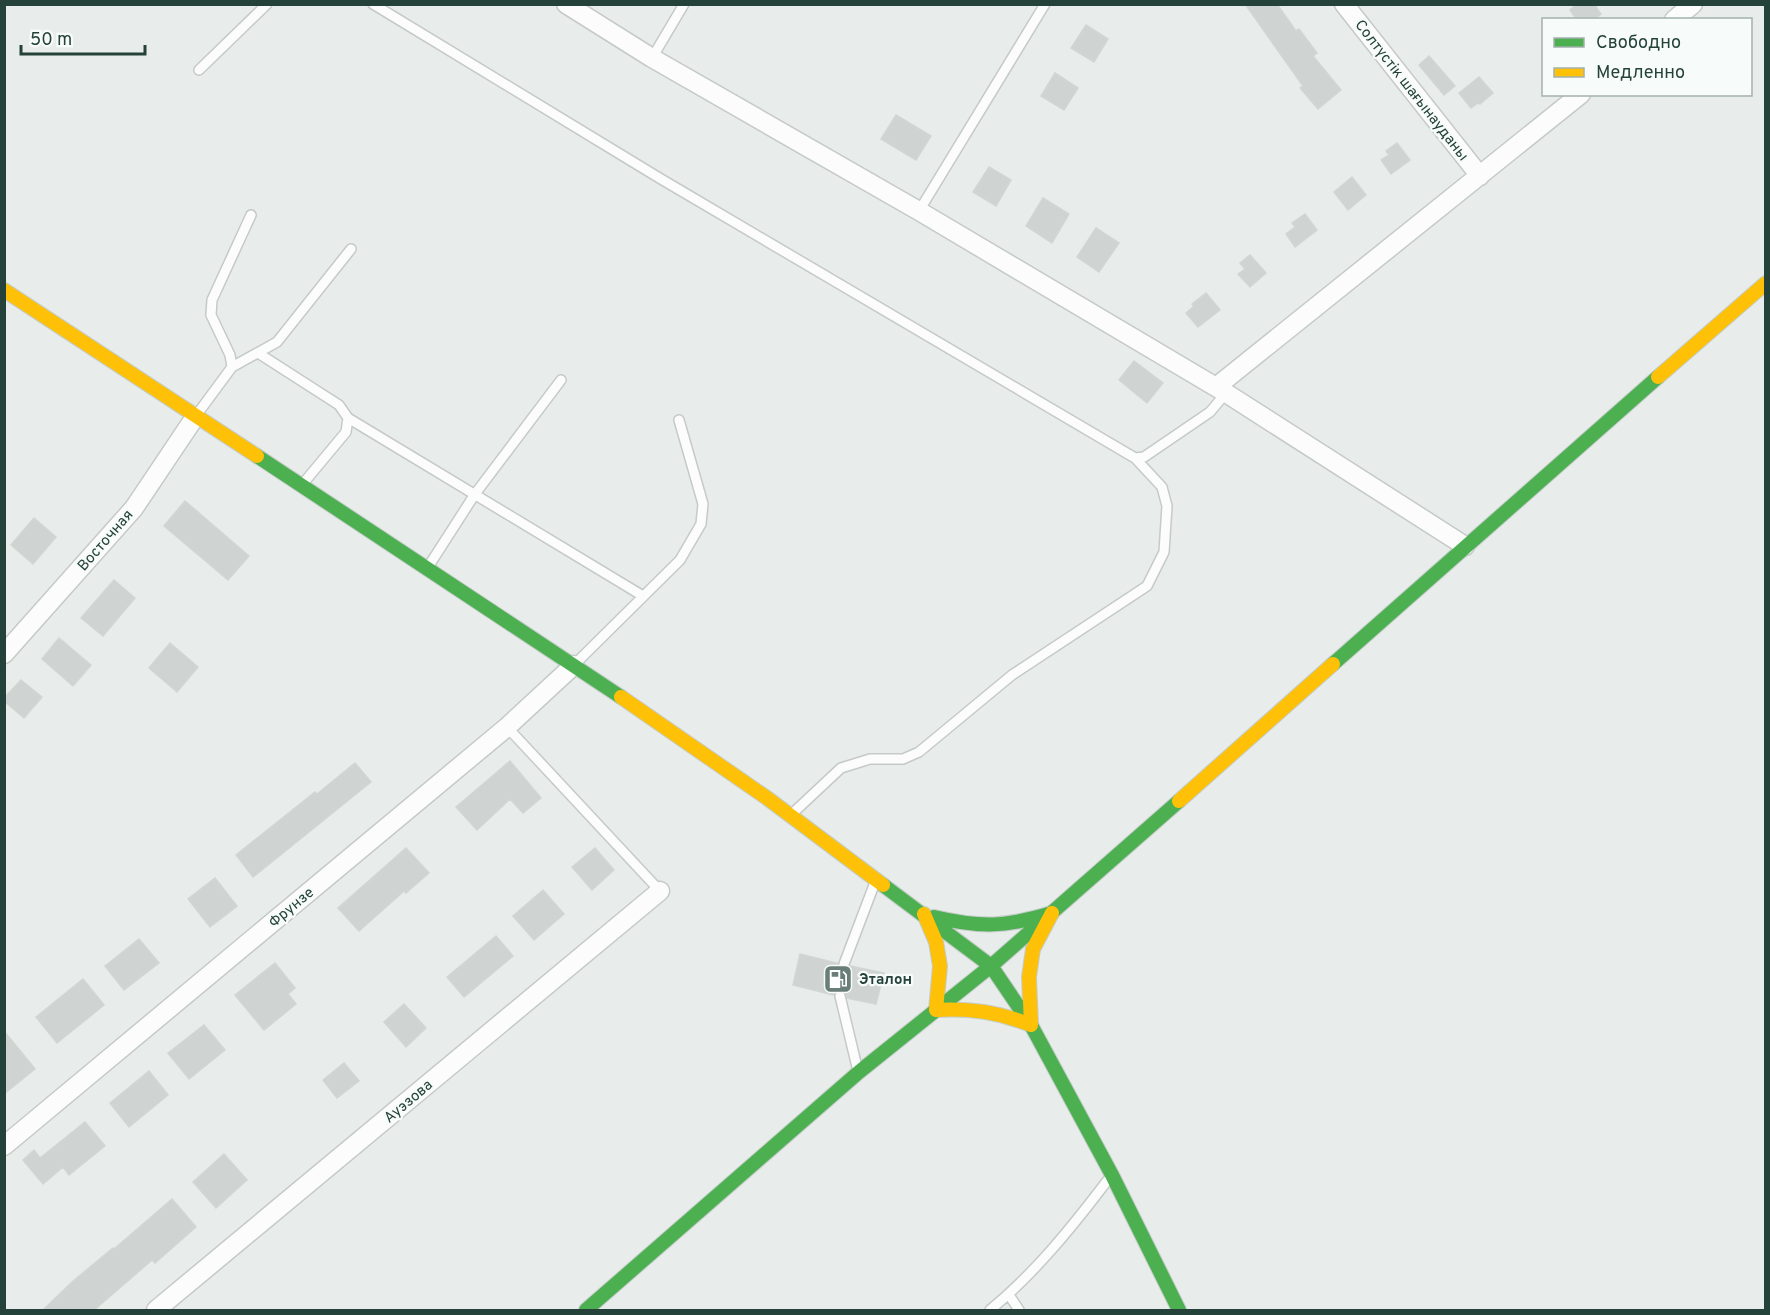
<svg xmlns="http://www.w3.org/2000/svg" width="1770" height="1315" font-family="Overpass,sans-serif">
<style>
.building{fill:#cfd4d2;stroke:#d1d6d4;stroke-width:1.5}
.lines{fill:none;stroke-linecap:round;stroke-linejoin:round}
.lane-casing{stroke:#c5cac8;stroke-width:12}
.street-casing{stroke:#c5cac8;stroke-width:21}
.fast-casing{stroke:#c3ccc9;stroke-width:16}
.slow-casing{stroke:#c3ccc9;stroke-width:16}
.lane{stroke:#fcfcfc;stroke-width:9}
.street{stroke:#fcfcfc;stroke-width:18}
.fast{stroke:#4caf50;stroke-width:14}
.slow{stroke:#ffc107;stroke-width:14}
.labels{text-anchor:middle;stroke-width:4.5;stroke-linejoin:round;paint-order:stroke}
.street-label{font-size:15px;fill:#24423a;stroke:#f7fbf9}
.poi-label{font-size:15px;font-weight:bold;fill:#24423a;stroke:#f7fbf9;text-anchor:start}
</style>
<rect width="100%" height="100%" fill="#e8edeb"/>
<path class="building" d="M1245,4H1277L1296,31L1299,29L1317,53L1313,56L1341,90L1318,109L1300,88L1303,86Z
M1577,4H1594L1601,14L1593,20H1577L1570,10Z
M1086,25L1108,39L1094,62L1071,48Z
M1429,56L1455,86L1444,95L1419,65Z
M1055,73L1078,88L1064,110L1041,96Z
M1479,77L1493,93L1480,104L1478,103L1471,108L1459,93Z
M896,115L931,136L916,160L881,139Z
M1397,143L1410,160L1391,174L1381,160L1389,155L1386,151Z
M989,167L1011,180L996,206L973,192Z
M1352,177L1366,195L1348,210L1334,192Z
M1043,198L1069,214L1052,243L1026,226Z
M1305,214L1317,230L1295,247L1286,234L1295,227L1292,223Z
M1096,228L1119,243L1099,272L1077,257Z
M1250,255L1266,273L1250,287L1238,274L1245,269L1240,263Z
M1206,293L1220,310L1198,327L1186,313L1194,306L1192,304Z
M1134,361L1163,383L1147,403L1119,380Z
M185,501L249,556L228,580L164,526Z
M34,518L56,537L33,564L11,545Z
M114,580L135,598L103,636L81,618Z
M59,638L91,665L73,686L42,659Z
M170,643L198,667L177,692L149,668Z
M21,680L42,697L24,718L4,701V698Z
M510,761L541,798L523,813L510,799L477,830L456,807Z
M355,763L371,782L253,877L236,855L315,792L317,794Z
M406,848L429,873L406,893L404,891L359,931L338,908Z
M595,848L614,870L592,890L572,867Z
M215,878L237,906L210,927L188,899Z
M543,890L564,914L534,940L513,916Z
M496,936L513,956L464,997L447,977Z
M139,939L159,963L124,990L105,966Z
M800,954L837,963L838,968L842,970H848L851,966L884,973L876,1004L847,998L845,992L841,989L836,991L833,995L793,985Z
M275,963L295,988L288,994L296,1004L264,1030L235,995Z
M83,979L104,1005L57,1043L36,1017Z
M404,1004L426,1028L406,1047L384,1022Z
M204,1025L225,1050L189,1079L168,1053Z
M4,1031L35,1069L4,1094Z
M344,1063L359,1081L337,1098L323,1080Z
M149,1071L168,1095L129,1127L110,1103Z
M85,1122L105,1146L69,1175L63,1167L43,1184L23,1160L34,1150L40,1158Z
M224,1154L247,1180L216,1208L193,1182Z
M172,1199L196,1227L155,1263L152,1260L93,1311H42L72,1282L113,1248L114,1249Z"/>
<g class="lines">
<g class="lane-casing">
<path id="lane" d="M373,4L661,179L1135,458L1144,457L1210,412L1226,393
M652,58L684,4
M199,70L267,4
M919,211L1045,4
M258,353L339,405L348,418L346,432L306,480
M232,367L230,355L211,315L212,300L251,215
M198,413L232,367L277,342L351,249
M348,418L643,596
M430,564L475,494L561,380
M578,661L680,560L701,524L703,504L679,420
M507,727L660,891
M794,812L841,768L870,759H903L919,752L1012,675L1147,586L1164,552L1167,506L1162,487L1135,458
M844,964L874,885
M840,996L857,1067
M1009,1295L1019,1310
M990,1310C1035,1273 1072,1227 1107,1181"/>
</g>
<g class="street-casing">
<path id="street" d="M566,4L652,58L919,211L1226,393L1465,546
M1344,4L1480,176
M1674,20L1693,4
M1216,387L1581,94
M4,654L134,508L195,417
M4,1146L507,727L574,665
M156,1310L660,891"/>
</g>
<g class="fast-casing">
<path id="fast" d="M257,456L621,697
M1333,664L1658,377
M883,885L991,966L1031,1025L1112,1175L1179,1310
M934,917C981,928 1006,927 1052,913
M586,1310L859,1072L991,966L1179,801"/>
</g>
<g class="slow-casing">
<path id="slow" d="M4,290L257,456
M1658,377L1766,283
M621,697L767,798L883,885
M1179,801L1333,664
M924,914L936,942L940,966L936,1010C970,1008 999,1012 1031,1025L1029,977L1033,949L1052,913"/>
</g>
<use href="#lane" class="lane"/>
<use href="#street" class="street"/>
<use href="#fast" class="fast"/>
<use href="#slow" class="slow"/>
</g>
<defs>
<g id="fuel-square" transform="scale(1.5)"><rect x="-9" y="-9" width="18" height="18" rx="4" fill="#697e78" stroke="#f7fbf9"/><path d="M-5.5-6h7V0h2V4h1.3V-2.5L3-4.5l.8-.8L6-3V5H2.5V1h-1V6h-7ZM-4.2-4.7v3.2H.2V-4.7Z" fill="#fff"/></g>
</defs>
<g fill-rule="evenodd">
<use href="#fuel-square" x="838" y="979"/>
</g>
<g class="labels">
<g class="street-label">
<text transform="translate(1412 90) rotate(52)" y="5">Солтүстік шағынауданы</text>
<text transform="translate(105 540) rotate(-49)" y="5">Восточная</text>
<text transform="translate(291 907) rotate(-40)" y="5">Фрунзе</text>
<text transform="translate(408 1101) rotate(-40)" y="5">Ауэзова</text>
</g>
<g class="poi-label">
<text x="859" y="984">Эталон</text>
</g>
</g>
<rect width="1770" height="1315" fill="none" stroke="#24423a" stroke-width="12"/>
<rect x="1542" y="18" width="210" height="78" fill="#f7fbf9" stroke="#a3b1ad" stroke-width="1.5"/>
<rect x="1554" y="38" width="30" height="9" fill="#4caf50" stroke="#a3b1ad" stroke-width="1.5"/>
<text x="1596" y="48" font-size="18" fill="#24423a">Свободно</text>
<rect x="1554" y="68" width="30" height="9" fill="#ffc107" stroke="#a3b1ad" stroke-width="1.5"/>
<text x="1596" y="78" font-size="18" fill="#24423a">Медленно</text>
<path d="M21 45v9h124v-9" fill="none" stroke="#24423a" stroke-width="3"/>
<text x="30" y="45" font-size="18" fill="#24423a" stroke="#f7fbf9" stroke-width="4.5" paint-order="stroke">50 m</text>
</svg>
